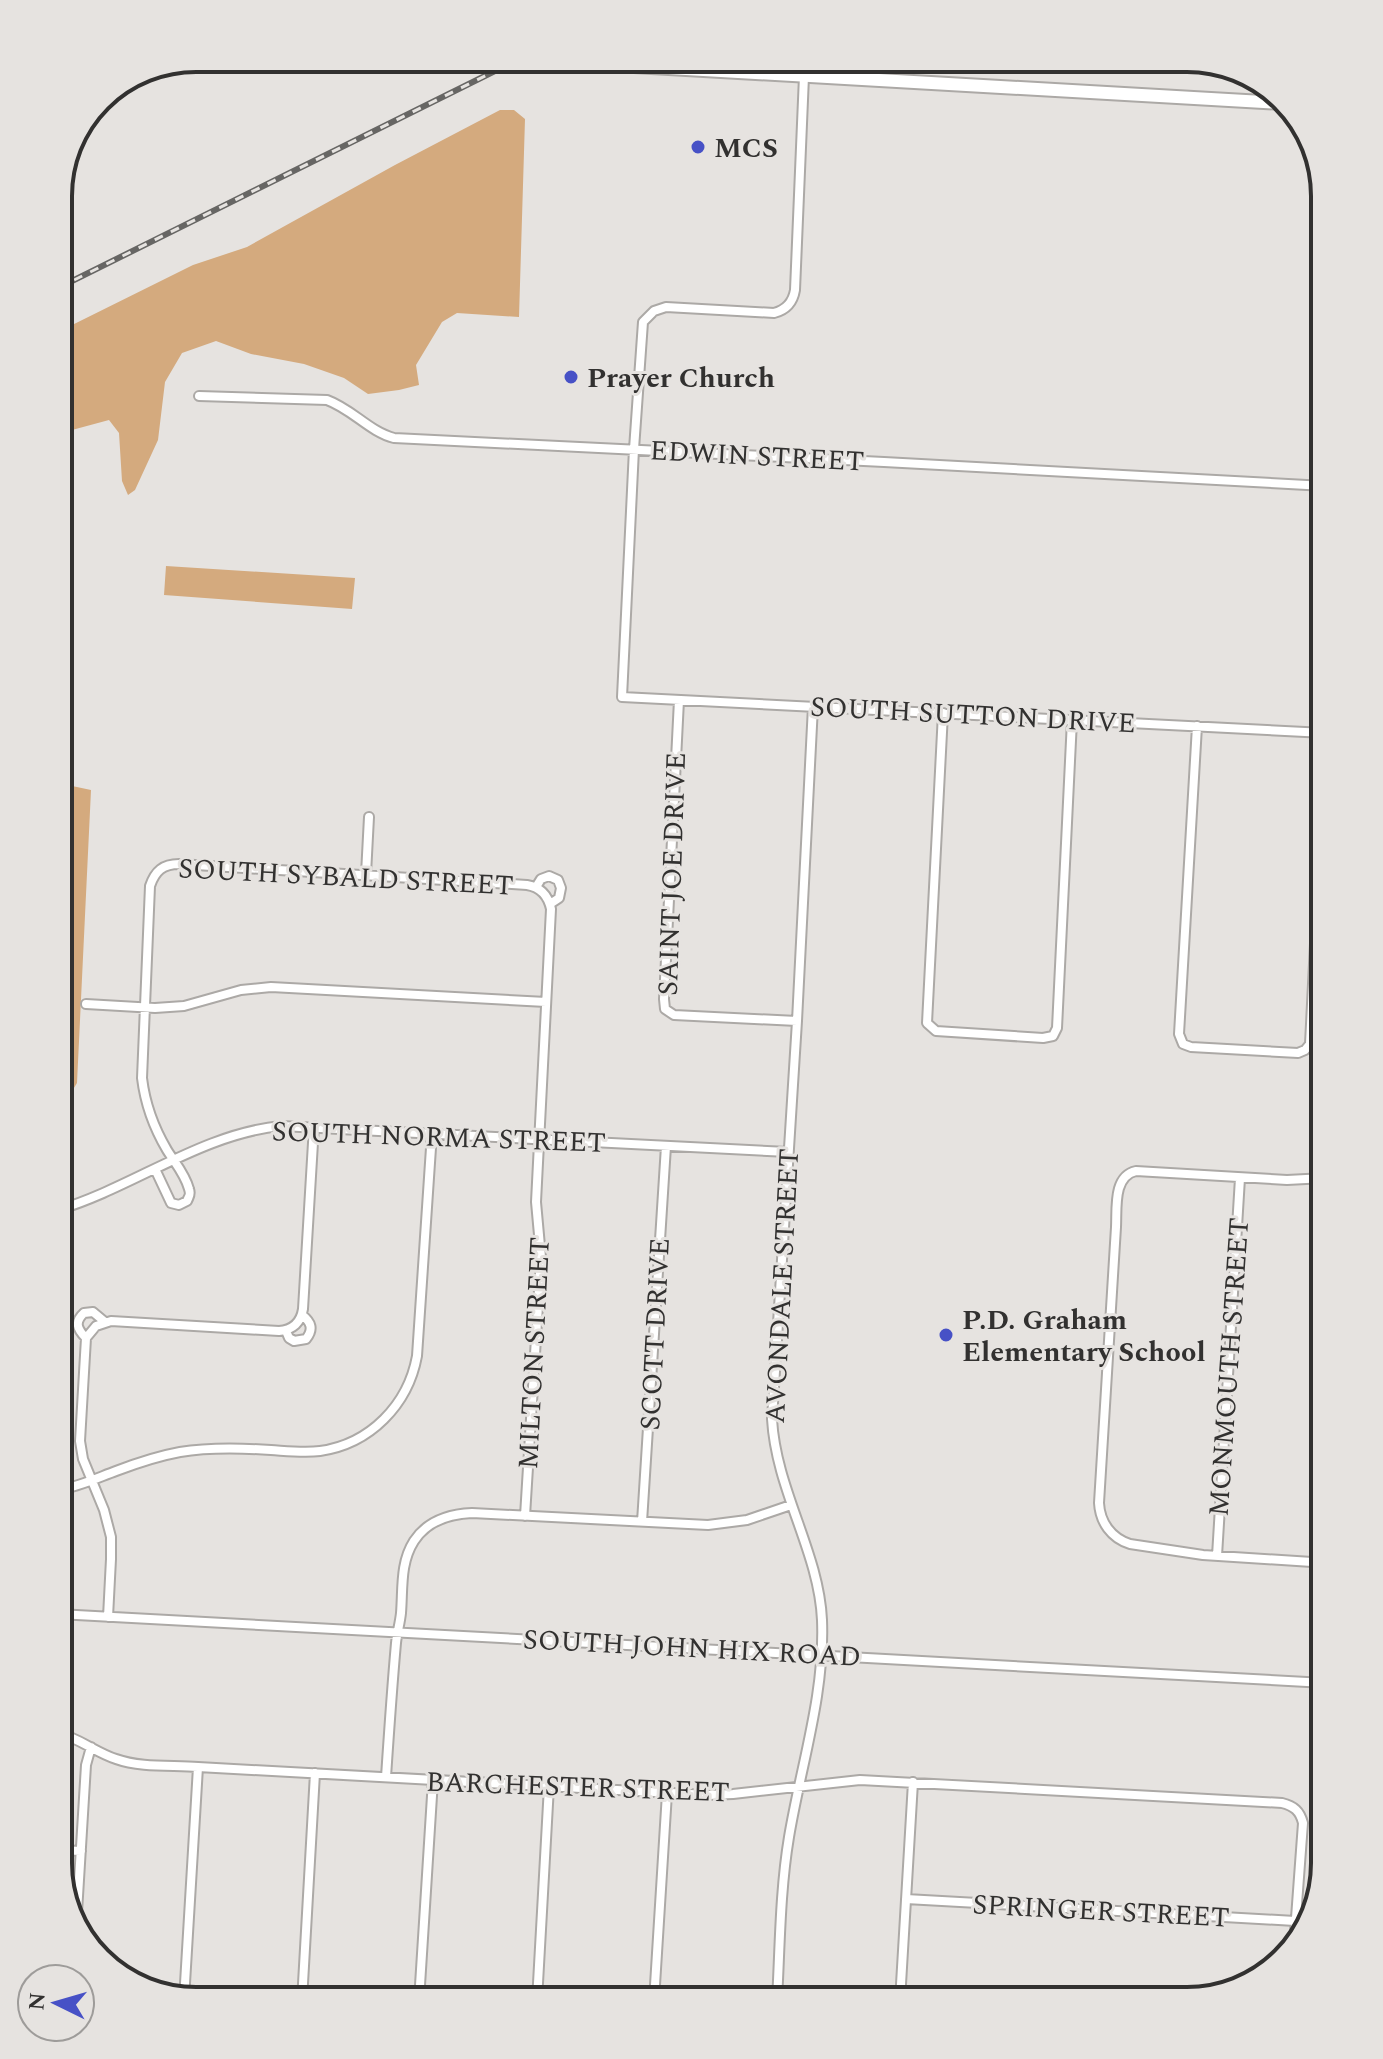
<svg xmlns="http://www.w3.org/2000/svg" width="1383" height="2059" font-family="Spectral,serif">
<style>
.green{fill:#d4aa7e}
.lines{fill:none;stroke-linecap:round;stroke-linejoin:round}
.minor-casing{stroke:#aca9a6;stroke-width:12}
.secondary-casing{stroke:#aca9a6;stroke-width:16}
.minor{stroke:#fff;stroke-width:8}
.secondary{stroke:#fff;stroke-width:12}
.rail-casing{stroke:#676664;stroke-width:6}
.rail{stroke:#e6e3e0;stroke-width:3;stroke-dasharray:9;stroke-linecap:butt}
.poi-dot{fill:#4751c6;stroke:#e6e3e0;stroke-width:3}
.labels{text-anchor:middle;stroke-width:6;stroke-linejoin:round;paint-order:stroke}
.poi-label{font-size:28px;font-weight:bold;fill:#323130;stroke:#e6e3e0;text-anchor:start}
.street-label{font-size:28px;fill:#323130;stroke:#e6e3e0}
.rim{fill:none;stroke:#323130;stroke-width:4}
</style>
<rect width="100%" height="100%" fill="#e6e3e0"/>
<path class="green" d="M500,110H514L525,119L519,317L457,313L442,322L416,365L419,385L399,390L368,394L344,378L304,364L251,354L216,341L182,353L165,382L158,440L135,490L128,495L122,481L119,433L109,420L72,430L58,447V332L193,265L247,247L395,165Z
M166,566L355,578L352,609L164,595Z
M58,783L91,790L77,1083L69,1096L58,1097Z"/>
<g class="lines">
<g class="minor-casing">
<path id="minor" d="M804,76L795,290C793,302 786,310 774,313L666,307L654,311L643,322L634,449L622,697L1325,733
M199,396L327,400C352,409 370,432 394,438L884,462L1325,486
M679,700L664,999L665,1009L674,1015L797,1021
M943,713L927,1023L936,1031L1043,1038L1053,1036L1057,1028L1072,720
M1197,726L1179,1034L1183,1044L1191,1047L1298,1053L1305,1050L1310,1044L1325,743
M366,874L369,817
M536,887L541,879L549,876L558,880L561,888L559,898L550,904
M86,1004L155,1008L184,1006L241,990L271,987L546,1002
M155,1169L171,1203L179,1205L187,1201C189,1196 191,1195 189,1189C185,1174 175,1163 167,1150C154,1128 145,1103 142,1078L150,886C155,871 163,864 179,864L527,885C540,887 548,895 551,909L536,1202L541,1257L525,1516
M58,1210C134,1187 201,1134 281,1126L788,1152
M286,1331L289,1338L294,1341L306,1339C314,1329 311,1322 302,1315
M86,1338C77,1329 74,1322 84,1313L93,1312L105,1322
M58,1490C78,1487 97,1478 116,1471C137,1463 158,1456 180,1452C210,1447 240,1448 271,1450C287,1451 304,1453 320,1451C370,1444 408,1405 417,1356L432,1133
M642,1522L666,1146
M1217,1556L1240,1178
M1325,1566L1312,1562L1203,1555L1130,1544C1111,1538 1100,1522 1099,1503L1116,1227C1117,1208 1113,1176 1136,1171L1287,1180L1325,1178
M58,1614L1325,1683
M108,1617L111,1559V1537L104,1510L83,1459L80,1441L86,1338L96,1326L111,1321L279,1331C293,1330 301,1322 303,1309L314,1126
M58,1733C79,1738 95,1752 116,1759C141,1768 172,1765 198,1767L708,1795L733,1794L860,1780L1282,1803C1294,1806 1300,1811 1303,1823L1294,1945
M386,1777C389,1732 392,1688 396,1643C397,1633 400,1623 401,1613C403,1588 400,1563 414,1541C427,1521 449,1514 472,1513L708,1525L747,1520L791,1505
M58,1850L81,1851
M906,1899L1295,1921
M76,1929L86,1765L91,1747
M184,2000L198,1767
M302,2001L315,1773
M419,2001L433,1780
M537,2001L549,1786
M654,2001L667,1793
M777,2001C780,1946 780,1891 789,1837C801,1765 825,1694 822,1620C819,1552 776,1490 772,1419L797,1021L813,706
M900,2001L913,1782"/>
</g>
<g class="secondary-casing">
<path id="secondary" d="M599,64L1282,103"/>
</g>
<use href="#minor" class="minor"/>
<use href="#secondary" class="secondary"/>
<g class="rail-casing">
<path id="rail" d="M58,288L507,65"/>
</g>
<use href="#rail" class="rail"/>
</g>
<g class="poi-dot">
<circle cx="698" cy="147" r="8"/>
<circle cx="571" cy="377" r="8"/>
<circle cx="946" cy="1335" r="8"/>
</g>
<g class="labels">
<g class="poi-label">
<text x="714" y="157">MCS</text>
<text x="587" y="387">Prayer Church</text>
<text x="962" y="1329">P.D. Graham<tspan x="962" dy="32">Elementary School</tspan></text>
</g>
<g class="street-label">
<text transform="translate(757 455) rotate(3)" y="10">EDWIN STREET</text>
<text transform="translate(973 714) rotate(3)" y="10">SOUTH SUTTON DRIVE</text>
<text transform="translate(671 874) rotate(-88)" y="10">SAINT JOE DRIVE</text>
<text transform="translate(346 876) rotate(3)" y="10">SOUTH SYBALD STREET</text>
<text transform="translate(439 1136) rotate(2)" y="10">SOUTH NORMA STREET</text>
<text transform="translate(781 1286) rotate(-87)" y="10">AVONDALE STREET</text>
<text transform="translate(654 1334) rotate(-87)" y="10">SCOTT DRIVE</text>
<text transform="translate(533 1353) rotate(-87)" y="10">MILTON STREET</text>
<text transform="translate(1228 1367) rotate(-86)" y="10">MONMOUTH STREET</text>
<text transform="translate(692 1647) rotate(3)" y="10">SOUTH JOHN HIX ROAD</text>
<text transform="translate(578 1786) rotate(2)" y="10">BARCHESTER STREET</text>
<text transform="translate(1101 1910) rotate(3)" y="10">SPRINGER STREET</text>
</g>
</g>
<path d="M0 0H1383V2059H0ZM196 72H1187A124 124 0 0 1 1311 196V1863A124 124 0 0 1 1187 1987H196A124 124 0 0 1 72 1863V196A124 124 0 0 1 196 72Z" fill="#e6e3e0" fill-rule="evenodd"/>
<path class="rim" d="M196 72H1187A124 124 0 0 1 1311 196V1863A124 124 0 0 1 1187 1987H196A124 124 0 0 1 72 1863V196A124 124 0 0 1 196 72Z"/>
<g transform="translate(56 2003) rotate(275)"><circle r="38" fill="#e6e3e0" stroke="#9e9c9a" stroke-width="2"/>
<path d="M0-6L14 30L0 20L-14 30Z" fill="#4751c6"/>
<text y="-12" font-size="22" font-weight="bold" text-anchor="middle" fill="#323130">N</text>
</g>
</svg>
